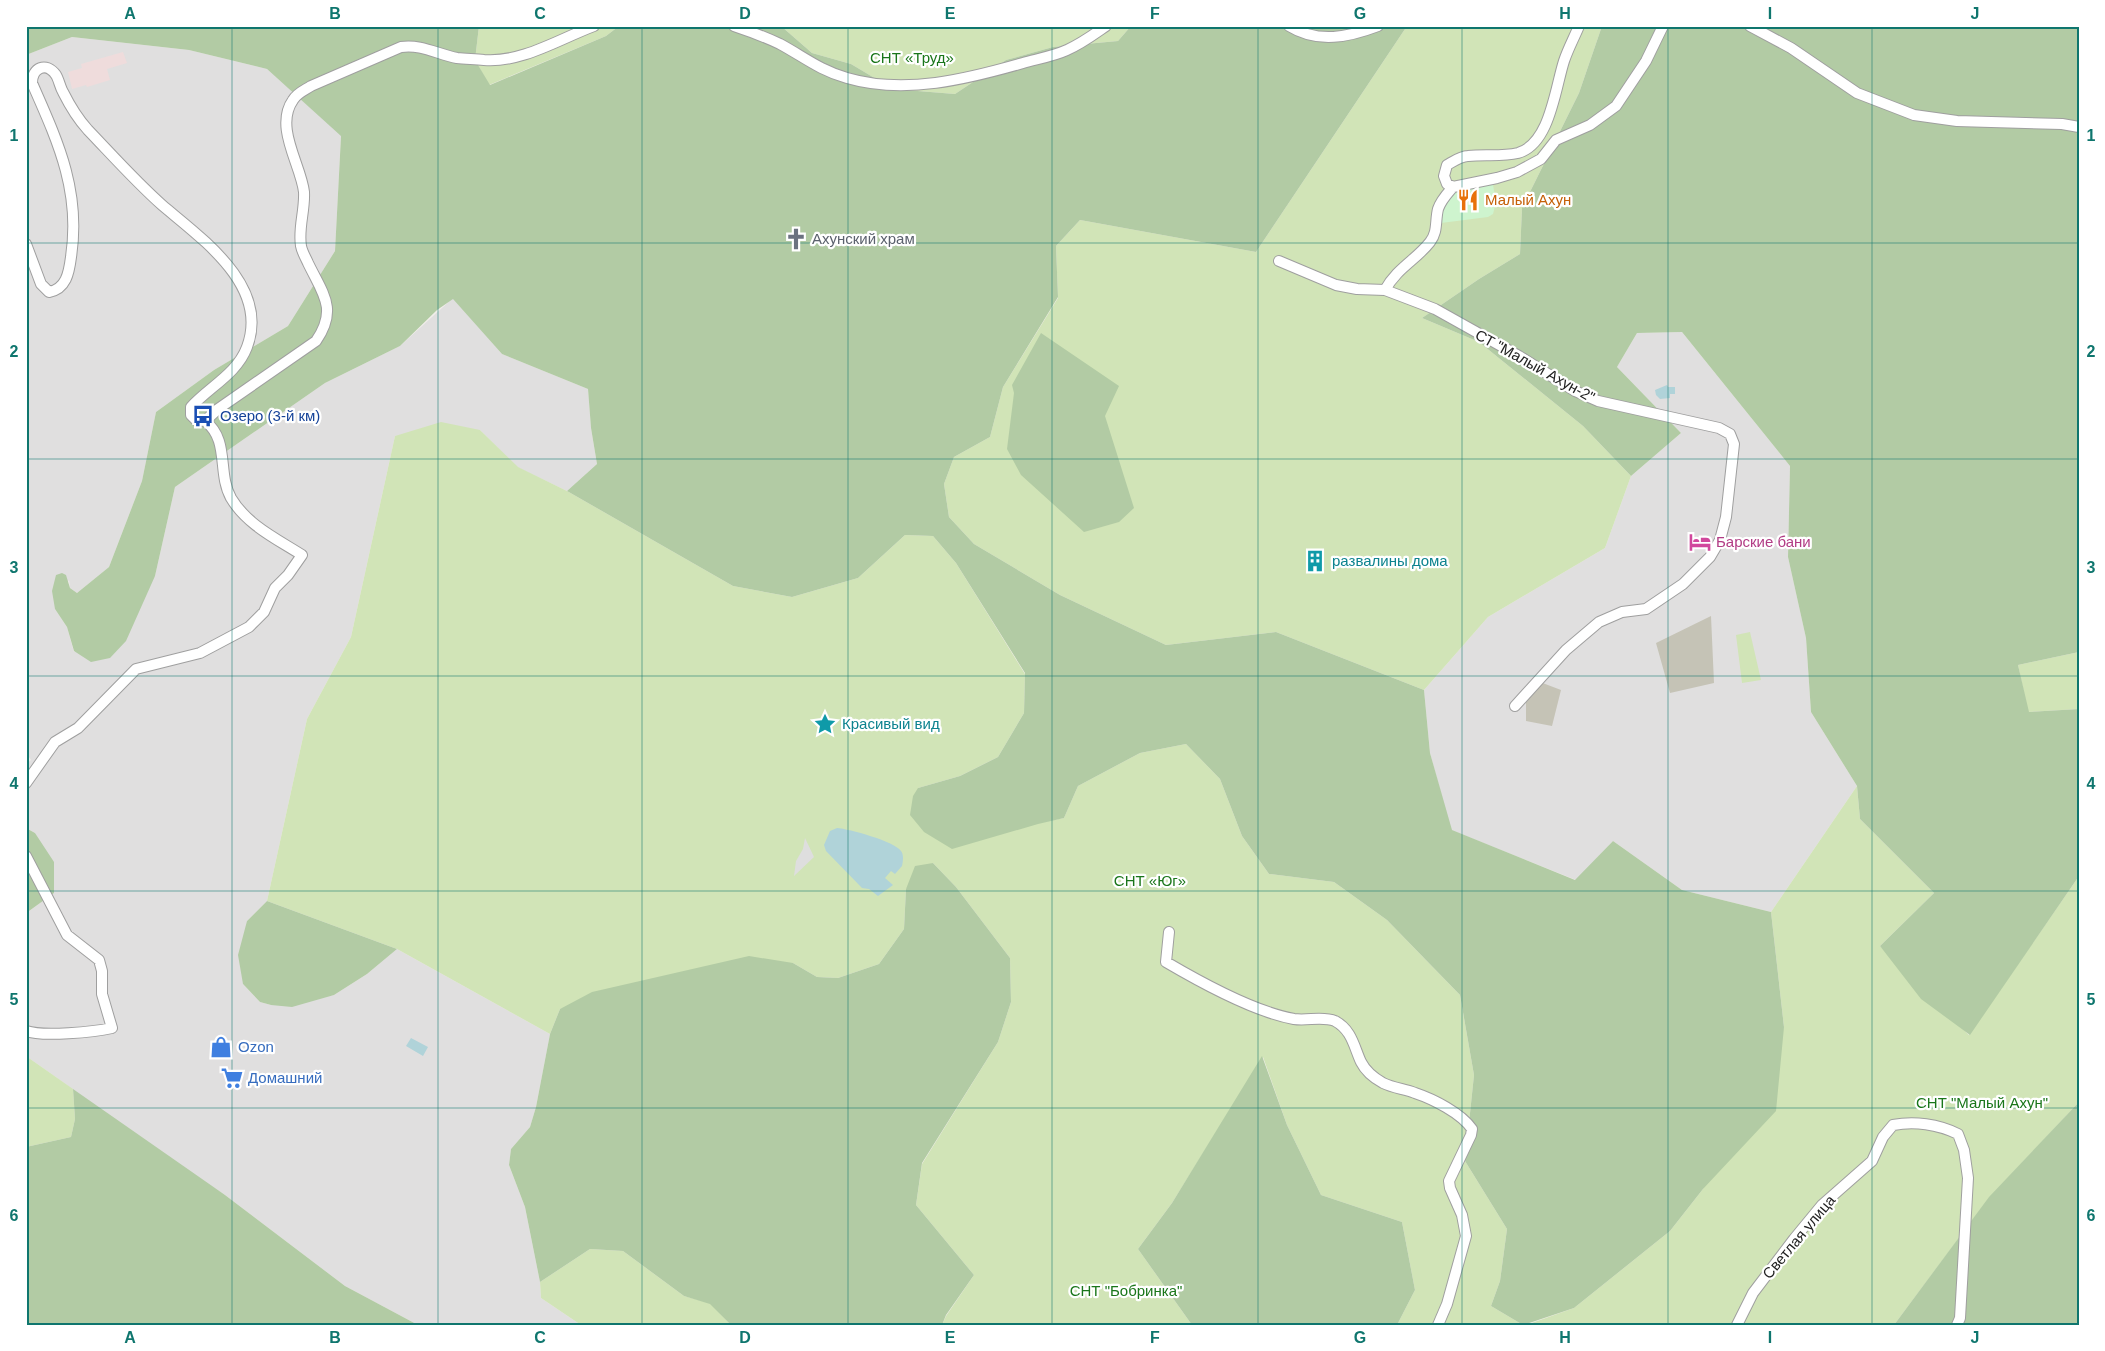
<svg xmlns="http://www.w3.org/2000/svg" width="2105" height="1351" font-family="Helvetica,sans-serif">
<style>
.residential{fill:#e0dfdf}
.commercial{fill:#efdcdc}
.construction{fill:#c5c3b6}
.grass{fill:#d1e4b7}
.forest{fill:#b2cba4}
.park{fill:#cef4ce}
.parking{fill:#dedede}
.water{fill:#b0d3d9}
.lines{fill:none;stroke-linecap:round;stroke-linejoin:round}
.minor-casing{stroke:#9f9f9f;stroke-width:12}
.minor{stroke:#fff;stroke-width:10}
.grid{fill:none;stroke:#0f766e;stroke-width:1;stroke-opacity:0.55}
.labels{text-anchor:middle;stroke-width:4.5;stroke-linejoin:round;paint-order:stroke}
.park-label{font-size:15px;fill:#1a761a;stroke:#fff}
.food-label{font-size:15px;fill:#c56008;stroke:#fff;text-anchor:start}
.worship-label{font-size:15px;fill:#5b616d;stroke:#fff;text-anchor:start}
.street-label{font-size:15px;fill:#222;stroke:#fff}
.transit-label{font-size:15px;fill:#164399;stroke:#fff;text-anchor:start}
.hotel-label{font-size:15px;fill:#b23c85;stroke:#fff;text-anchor:start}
.culture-label{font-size:15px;fill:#0d838f;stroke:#fff;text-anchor:start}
.shop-label{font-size:15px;fill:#366cbe;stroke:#fff;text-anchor:start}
.neatline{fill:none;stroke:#0f766e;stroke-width:2}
.grid-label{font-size:16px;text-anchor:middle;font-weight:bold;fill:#0f766e}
</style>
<rect width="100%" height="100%" fill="#f1eeea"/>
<path class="residential" d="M72,37L189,50L267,69L341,135L335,251L288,326L214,370L156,412L142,481L109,567L77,593L70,588L69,580L55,609L67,627L74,652L155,576L175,487L325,383L400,346L453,298L502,354L588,389L591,428L597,464L567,491L517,467L480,430L395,436L351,637L307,719L267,901L247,921L243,984L260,1002L271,1005L334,995L367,974L397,949L550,1034L536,1107L530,1127L511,1149L509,1165L525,1207L540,1282L541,1298L581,1325H418L345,1286L225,1195L110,1120L67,1085L26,1056V909L29,911L54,893L35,833L26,828V764L31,760L26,753V55Z
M1682,332L1790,466L1788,557L1806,638L1811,712L1857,786L1771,912L1682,890L1613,841L1576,880L1451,830L1430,753L1424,690L1488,617L1605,548L1631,476L1681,433L1617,367L1637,333Z"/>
<path class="commercial" d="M123,52L127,63L107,69L110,80L87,87L86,85L72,89L68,72L82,68L81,64Z"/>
<path class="construction" d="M1711,616L1714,683L1670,693L1656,643Z
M1540,682L1561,690L1552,726L1526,721V698Z"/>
<path class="grass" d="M479,26H619L606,36L489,85L475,60Z
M781,26H1131L1118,41L1053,47L1006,60L955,94L893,89L851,64L812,53Z
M1407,26H1602L1579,93L1522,208L1520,254L1479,279L1422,318L1479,342L1583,426L1631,476L1605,548L1488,617L1424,690L1276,632L1166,645L1060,595L974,544L949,517L944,484L954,457L990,437L1003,387L1058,298L1056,246L1080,220L1256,252Z
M441,422L480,430L518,467L567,491L733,586L792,597L858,578L905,535L933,536L956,563L1025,674L1024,713L998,757L960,776L918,788L1038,823L1064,818L1078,786L1140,753L1186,744L1220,779L1242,836L1269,874L1334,882L1387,920L1460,995L1474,1075L1465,1161L1507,1229L1500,1281L1491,1306L1523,1325H1397L1415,1290L1402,1222L1321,1195L1287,1125L1263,1057L1172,1203L1138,1249L1192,1325H942L946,1316L974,1275L916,1205L922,1164L998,1042L1011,1002L1010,958L956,887L933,863L906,889L904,929L879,964L838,978L817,977L793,963L560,1009L550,1034L397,949L267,901L307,719L351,637L395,436Z
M1750,632L1761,680L1742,683L1736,635Z
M2079,652V709L2028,712L2018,665Z
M1857,786L1860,819L1934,893L1880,946L1969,1035L2079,876V1102L1989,1198L1894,1325H1526L1574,1308L1670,1231L1703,1189L1784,1027L1771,912Z
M26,1056L73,1089L75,1119L71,1137L26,1147Z
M590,1249L623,1251L684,1296L710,1303L731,1325H581L541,1298L540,1282Z"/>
<path class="forest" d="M26,26H479L475,60L490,85L606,36L619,26H781L812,53L851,64L893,89L955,94L1006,60L1053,47L1118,41L1131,26H1407L1256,252L1080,220L1056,246L1058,297L1003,387L990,437L954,457L944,484L949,517L974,544L1060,595L1166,645L1276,632L1424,690L1430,753L1452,830L1575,880L1613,841L1682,890L1771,912L1784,1027L1776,1111L1703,1189L1670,1231L1574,1308L1523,1325L1491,1306L1500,1281L1507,1229L1465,1161L1474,1075L1460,995L1387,920L1334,882L1269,874L1242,836L1220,779L1186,744L1140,753L1078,786L1064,818L1038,824L952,849L924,832L910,815L913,796L918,788L960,776L998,757L1024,713L1025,673L956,563L933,536L905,535L858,578L792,597L733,586L567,491L597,464L591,428L588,389L502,354L453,299L437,310L400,346L325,383L175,487L155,576L126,641L110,658L91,662L74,651L67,627L55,609L52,591L56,575L62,573L66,575L70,588L77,593L109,567L142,481L156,412L214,370L288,326L335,251L341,136L267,69L189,50L72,37L26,55Z
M1602,26H2079V652L2018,665L2029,712L2079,709V876L1970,1035L1921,999L1880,946L1934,893L1860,819L1857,786L1811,712L1806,638L1788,557L1790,466L1682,332L1637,333L1617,367L1681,433L1631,476L1583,426L1479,342L1422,318L1479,279L1520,254L1522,208L1579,93Z
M1041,333L1119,386L1105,416L1134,508L1119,522L1084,532L1021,475L1007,449L1014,393L1012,385Z
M26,828L35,833L54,862V893L29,911L26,909Z
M933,863L956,887L1010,958L1011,1002L998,1042L922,1163L916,1205L974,1275L946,1315L942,1325H731L710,1304L684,1296L623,1251L590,1249L540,1282L525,1207L509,1165L511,1149L530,1127L536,1107L550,1034L560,1009L592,992L749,956L793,963L817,977L838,978L879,964L904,929L906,889L915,866Z
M267,901L397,949L367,974L334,995L292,1007L271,1005L260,1002L243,984L238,955L247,921Z
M1262,1056L1287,1125L1321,1195L1402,1222L1415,1290L1397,1325H1192L1138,1249L1172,1203Z
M73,1089L225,1195L345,1286L418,1325H26V1147L71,1137L75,1119Z
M2079,1102V1325H1894L1989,1197Z"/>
<path class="park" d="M1492,179L1496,202L1493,214L1488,217L1441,223L1438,209L1453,187Z"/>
<path class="parking" d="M805,838L814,857L794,876L796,861L803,849Z"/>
<path class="water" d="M1667,385L1668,387H1675V394H1670V398L1660,399L1656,395L1655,390Z
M837,828C849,829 894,841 901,851C904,855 903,861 902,866L895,874L891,871L885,878L893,885L878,896L869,889L862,888L826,851L824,845L830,831Z
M411,1038L428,1047L423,1056L406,1046Z"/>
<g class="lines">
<g class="minor-casing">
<path id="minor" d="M734,26C749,31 765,37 780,44C804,57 819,70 847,78C905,95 967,79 1023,63C1037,59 1054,56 1067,50C1081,44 1093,35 1106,26
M1289,26C1318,44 1349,37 1378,26
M1579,26C1574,38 1568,49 1564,61C1555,89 1550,144 1518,153C1501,157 1485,154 1468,156C1461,156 1454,161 1447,165L1444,176L1447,184L1453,187L1497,178L1517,172L1541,159L1556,140L1590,125L1616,106L1646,61L1663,26
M1750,26L1791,48L1857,93L1914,115L1957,121L2062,124L2079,127
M26,244L41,284L49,292C66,289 69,273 71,257C81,191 58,142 32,83C32,68 46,61 56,75C59,80 60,87 63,92C70,106 77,118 88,130C112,155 136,182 162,205C202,239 270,286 247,347C237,374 209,387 191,407V415L196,420L205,421L218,409L316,341C338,309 323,294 308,263C306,258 302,252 301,246C298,228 305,211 304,192C301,165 274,127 293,100C297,93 305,90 311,86L401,47C421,44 437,54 457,58C466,59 475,59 484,60C522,63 559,39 594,26
M1279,261L1336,285L1357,289L1385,290L1435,309L1519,356L1575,391L1598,401L1719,428L1730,434L1734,444L1726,517L1720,540L1710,557L1683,584L1646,609L1622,612L1599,622L1566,650L1515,706
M1385,290C1397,268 1416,260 1430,242C1438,232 1435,221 1438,209C1441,200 1447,194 1453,187
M26,783L55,742L78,728L136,669L200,653L249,627L264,612L275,588L288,575L302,555C277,539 247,525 231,498C217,473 230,440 205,421
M26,856L67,935L99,960L102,971V994L112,1028C94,1032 43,1037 26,1031
M1169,932L1166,962C1200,982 1255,1012 1294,1019C1307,1021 1323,1016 1335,1021C1352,1030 1354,1047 1361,1062C1365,1070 1374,1078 1383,1083C1393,1088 1405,1089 1415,1093C1433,1099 1461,1113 1472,1129L1471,1135L1449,1181L1450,1188L1462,1215L1466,1236L1447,1304L1438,1325
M1737,1325L1753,1293L1794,1239L1822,1205L1872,1161L1883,1137L1893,1125C1914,1121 1938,1124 1958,1134L1964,1150L1968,1178L1960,1318L1957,1325"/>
</g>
<use href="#minor" class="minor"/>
</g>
<path class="grid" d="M232,26V1325M438,26V1325M642,26V1325M848,26V1325M1052,26V1325M1258,26V1325M1462,26V1325M1668,26V1325M1872,26V1325M26,243H2079M26,459H2079M26,676H2079M26,891H2079M26,1108H2079"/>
<defs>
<g id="restaurant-bare" transform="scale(1.725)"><path d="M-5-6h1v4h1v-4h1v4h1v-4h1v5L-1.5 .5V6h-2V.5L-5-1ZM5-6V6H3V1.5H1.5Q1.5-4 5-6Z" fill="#e8710a" stroke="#fff" stroke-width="2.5" paint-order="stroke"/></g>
<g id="church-bare" transform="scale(1.725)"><path d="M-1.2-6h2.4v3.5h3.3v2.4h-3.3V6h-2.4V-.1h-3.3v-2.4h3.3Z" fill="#6b7280" stroke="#fff" stroke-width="2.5" paint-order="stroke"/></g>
<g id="bus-bare" transform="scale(1.725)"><path d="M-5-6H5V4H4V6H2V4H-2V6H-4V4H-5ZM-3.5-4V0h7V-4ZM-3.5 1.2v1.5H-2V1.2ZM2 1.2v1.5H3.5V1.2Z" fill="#1a4fb4" stroke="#fff" stroke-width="2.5" paint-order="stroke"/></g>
<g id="hotel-bare" transform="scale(1.725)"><path d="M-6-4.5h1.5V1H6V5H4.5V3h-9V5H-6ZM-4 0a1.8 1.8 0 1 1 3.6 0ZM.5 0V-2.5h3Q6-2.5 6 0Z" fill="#d1479c" stroke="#fff" stroke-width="2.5" paint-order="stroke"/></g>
<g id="building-bare" transform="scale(1.725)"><path d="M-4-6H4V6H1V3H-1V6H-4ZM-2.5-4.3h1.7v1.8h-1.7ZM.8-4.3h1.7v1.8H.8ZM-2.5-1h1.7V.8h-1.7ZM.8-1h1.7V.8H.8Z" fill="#0f9aa8" stroke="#fff" stroke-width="2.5" paint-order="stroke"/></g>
<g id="sight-bare" transform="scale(1.725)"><path d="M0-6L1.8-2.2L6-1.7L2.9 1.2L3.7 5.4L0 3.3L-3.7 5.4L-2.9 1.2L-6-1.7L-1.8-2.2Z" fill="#0f9aa8" stroke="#fff" stroke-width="2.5" paint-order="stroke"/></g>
<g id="shop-bare" transform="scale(1.725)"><path d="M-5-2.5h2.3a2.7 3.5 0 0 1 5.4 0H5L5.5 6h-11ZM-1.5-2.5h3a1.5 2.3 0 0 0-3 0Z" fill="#3f7fe0" stroke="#fff" stroke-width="2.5" paint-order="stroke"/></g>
<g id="supermarket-bare" transform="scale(1.725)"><path d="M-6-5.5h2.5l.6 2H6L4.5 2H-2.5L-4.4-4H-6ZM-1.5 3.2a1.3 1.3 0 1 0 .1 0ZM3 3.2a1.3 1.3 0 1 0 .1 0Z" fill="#3f7fe0" stroke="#fff" stroke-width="2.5" paint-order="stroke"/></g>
</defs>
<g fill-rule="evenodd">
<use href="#restaurant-bare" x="1468" y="200"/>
<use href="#church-bare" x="796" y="239"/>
<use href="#bus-bare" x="203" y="416"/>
<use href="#hotel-bare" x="1700" y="542"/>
<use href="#building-bare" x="1315" y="561"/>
<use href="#sight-bare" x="825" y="724"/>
<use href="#shop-bare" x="221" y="1047"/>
<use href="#supermarket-bare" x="232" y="1078"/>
</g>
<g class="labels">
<g class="park-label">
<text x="912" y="63">СНТ «Труд»</text>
<text x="1150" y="886">СНТ «Юг»</text>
<text x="1982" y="1108">СНТ "Малый Ахун"</text>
<text x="1126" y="1296">СНТ "Бобринка"</text>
</g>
<g class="food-label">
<text x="1485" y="205">Малый Ахун</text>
</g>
<g class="worship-label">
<text x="812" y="244">Ахунский храм</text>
</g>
<g class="street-label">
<text transform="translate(1535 366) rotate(29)" y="5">СТ "Малый Ахун-2"</text>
<text transform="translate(1799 1237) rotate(-50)" y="5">Светлая улица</text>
</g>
<g class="transit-label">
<text x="220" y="421">Озеро (3-й км)</text>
</g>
<g class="hotel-label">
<text x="1716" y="547">Барские бани</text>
</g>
<g class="culture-label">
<text x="1332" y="566">развалины дома</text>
<text x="842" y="729">Красивый вид</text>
</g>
<g class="shop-label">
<text x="238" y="1052">Ozon</text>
<text x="248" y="1083">Домашний</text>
</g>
</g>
<rect width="2105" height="1351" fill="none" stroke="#ffffff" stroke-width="55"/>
<rect x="28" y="28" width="2050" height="1296" class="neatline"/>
<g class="grid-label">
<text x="130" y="19">A</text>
<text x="335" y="19">B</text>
<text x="540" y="19">C</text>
<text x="745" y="19">D</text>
<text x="950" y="19">E</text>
<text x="1155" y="19">F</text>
<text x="1360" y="19">G</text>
<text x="1565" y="19">H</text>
<text x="1770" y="19">I</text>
<text x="1975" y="19">J</text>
<text x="14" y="141">1</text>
<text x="2091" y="141">1</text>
<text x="14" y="357">2</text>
<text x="2091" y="357">2</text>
<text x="14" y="573">3</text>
<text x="2091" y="573">3</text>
<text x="14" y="789">4</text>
<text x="2091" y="789">4</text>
<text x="14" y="1005">5</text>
<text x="2091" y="1005">5</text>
<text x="14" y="1221">6</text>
<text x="2091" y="1221">6</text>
<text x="130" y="1343">A</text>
<text x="335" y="1343">B</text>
<text x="540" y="1343">C</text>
<text x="745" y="1343">D</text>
<text x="950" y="1343">E</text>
<text x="1155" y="1343">F</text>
<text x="1360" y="1343">G</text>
<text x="1565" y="1343">H</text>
<text x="1770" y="1343">I</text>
<text x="1975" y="1343">J</text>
</g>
</svg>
